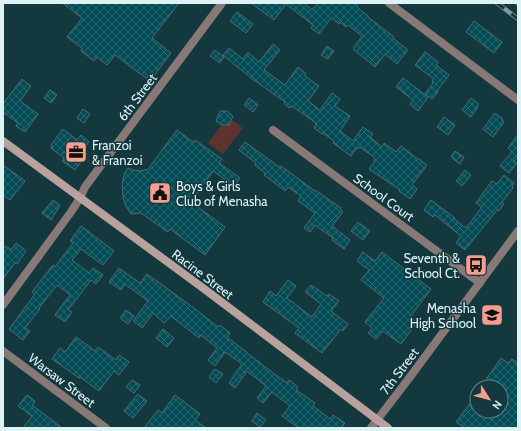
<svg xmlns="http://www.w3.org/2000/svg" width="521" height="431" font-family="Cabin,sans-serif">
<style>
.green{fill:#5e332d}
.building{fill:url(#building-cross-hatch);stroke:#496d74}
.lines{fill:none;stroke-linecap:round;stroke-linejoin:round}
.minor{stroke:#887976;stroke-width:8}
.tertiary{stroke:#887976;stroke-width:8}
.secondary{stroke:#b9a19d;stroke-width:8}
.rail-casing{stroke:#7e9a9f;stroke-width:4.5}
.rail{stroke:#13383e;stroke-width:3;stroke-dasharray:9;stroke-linecap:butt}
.labels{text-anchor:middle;stroke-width:3;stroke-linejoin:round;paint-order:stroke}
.street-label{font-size:13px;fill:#def2f6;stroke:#13383e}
.poi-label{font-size:13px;fill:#def2f6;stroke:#13383e;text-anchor:start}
</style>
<defs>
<pattern id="building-cross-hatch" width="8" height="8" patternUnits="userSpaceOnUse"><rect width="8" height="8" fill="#034c56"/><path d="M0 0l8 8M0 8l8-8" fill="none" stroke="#27666f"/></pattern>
</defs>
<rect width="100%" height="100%" fill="#13383e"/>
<path class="green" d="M228,117L243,128L223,154L208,143Z"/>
<path class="building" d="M62,3H179L152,38L171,53L150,81L115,55L107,65L97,57L94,61L81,51L82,48L67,37L82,18Z
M251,3H304L312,10L318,3H354L358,6L357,7L368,16V17L394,37L393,38L408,50L397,64L385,54L375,67L353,49L362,36L348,25L346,27L340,22L339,24L331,18L319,34L311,28L313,25L286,4L274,20Z
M237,12L253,24L246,33L230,21Z
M474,21L502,42L494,53L466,32Z
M273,44L280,50L264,70L285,85L298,67L306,74L305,76L319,86L308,101L320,110L332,93L340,99L335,106L350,116L340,131L353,141L363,127L373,134L370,137L382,147L384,143L396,152L401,146L418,159H419L427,165L412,185L417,189L410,199L399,191L400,190L369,169L375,161L374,160L375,158L360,147L358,148H357L351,156L333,143L334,141L323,133L322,134L314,128L316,125L315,124L316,123L292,106L290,108L284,104L285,102L251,78L223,55L229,48L243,59L248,52L259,62Z
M327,46L334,51L328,59L321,55Z
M215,50L224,57L220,63L210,56Z
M425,52L438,62L436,65L449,75L437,91L438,92L432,99L425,94L433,83L432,82L434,79L415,65Z
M403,78L428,97L418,111L410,104L413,100L396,87Z
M22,79L31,86L20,101L38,114L25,132L16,126L18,123L3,112V104Z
M50,90L57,95L51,103L44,98Z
M249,98L258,105L253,112L244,105Z
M471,98L479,104L477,106L478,107L471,117L462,110Z
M83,109L90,114L84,123L77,118Z
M220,111H227L233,116L229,125H222L216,121Z
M495,113L503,119L502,120L504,122L493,137L483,129Z
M444,117L455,125L448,135L437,127Z
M63,129L77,140L81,135L89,142L82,151L87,154L75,170L62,161L64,158L51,148L52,146L51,145Z
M177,130L193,142L195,140L222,159L219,163L240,178L234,186L213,171L191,202L225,227L205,255L170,229L168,232L141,213L131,214L126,206L123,198L122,184L124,174L128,168L133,170L140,171L148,169Z
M518,134V157L514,161L517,163L509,173L500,166L512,152L508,148Z
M245,142L279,167L281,166L315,191V190L341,208L340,209L343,212L332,226L350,240L344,249L332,240L333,238L315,225L310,232L304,228L315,213L298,201L301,196L288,187L285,191L264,175L265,173L255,165L256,163L239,150Z
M455,151L464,157L460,164L451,157Z
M3,165L25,181L10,200L3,195Z
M465,170L471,175L462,186L456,181Z
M504,175L514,183L512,187L513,188L502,202L504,204L499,211L497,210L465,250L456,243L461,236L435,215L433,217L424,210L431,200L455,218L454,219L466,228L482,207L476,203L492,181L497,184Z
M53,200L60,205L58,209L51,220L42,213Z
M358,222L370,231L363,240L351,231Z
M81,226L114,251L103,265L81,249L72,260L89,273L93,268L103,275L96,284L91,280L68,310L72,312L65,322L55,315L70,295L57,285L39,308L40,309L25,328L30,331L23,340L9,329L35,294L32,292L53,265L55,267L73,243L70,241Z
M16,243L26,251L17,264L15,263L3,279V249L6,246L11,250Z
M363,252L375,261L382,252L431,289L410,317L417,322L401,344L383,331L376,339L368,333L372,328L365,322L384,298L361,280L369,270L357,261Z
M119,268L140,283L147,274L194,308L218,327L220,325L230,333L227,337L273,373L287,383L289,380L298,387L296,390L315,403L313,406L330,419L333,415L345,423L341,428H299L282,416L290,406L272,392L263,403L257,398L266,386L247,371L235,388L229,383L242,364L225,352L215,366L208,360L217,348L201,335L199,338L171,316L164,323L153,313L142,328L133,321L148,301L125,284L121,290L109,282Z
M288,280L296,286L287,298L312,317L321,304L305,292L311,285L327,296L329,294L339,301L331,311L348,324L343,331L341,329L322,353L295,333L299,328L263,302L270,291L276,296Z
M126,310L134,316L128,324L120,318Z
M163,329L174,338L167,347L156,338Z
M76,337L95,351L98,347L116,360L119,355L129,362L119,375L114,371L99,391L80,377L79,378L52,359L60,348L65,352Z
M501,358L508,363L512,359L518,363V428H465L456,422L477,394V411H501V387H487L483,384Z
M215,369L223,374L216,383L209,377Z
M132,380L140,385L134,393L126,387Z
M138,394L147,401L133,418L124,411Z
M27,395L35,401L32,405L62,428H23L32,416L18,406Z
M175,395L200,414L195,420L206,428H144L158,410L162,413Z
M257,413L266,420L260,427L252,421Z"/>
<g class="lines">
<path class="minor" d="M273,130L480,283
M3,305L71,212L80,198L85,187L222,3
M3,351L106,428"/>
<path class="tertiary" d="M389,3L518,100
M371,428L410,377L518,231"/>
<path class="secondary" d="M3,141L203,288L388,428"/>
<g class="rail-casing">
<path id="rail" d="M497,3L518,19
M517,3L518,4"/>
</g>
<use href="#rail" class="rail"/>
</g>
<defs>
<g id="office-square" transform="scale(1.15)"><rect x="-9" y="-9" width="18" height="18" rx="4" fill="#f59d8f" stroke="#13383e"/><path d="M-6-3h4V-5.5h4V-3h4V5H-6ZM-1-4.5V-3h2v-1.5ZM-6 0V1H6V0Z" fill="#111"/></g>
<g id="civic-square" transform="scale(1.15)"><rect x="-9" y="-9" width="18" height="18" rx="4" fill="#f59d8f" stroke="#13383e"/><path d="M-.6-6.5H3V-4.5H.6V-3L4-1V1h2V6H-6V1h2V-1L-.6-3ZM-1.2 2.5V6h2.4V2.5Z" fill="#111"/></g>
<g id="bus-square" transform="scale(1.15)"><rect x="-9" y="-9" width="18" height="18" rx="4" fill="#f59d8f" stroke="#13383e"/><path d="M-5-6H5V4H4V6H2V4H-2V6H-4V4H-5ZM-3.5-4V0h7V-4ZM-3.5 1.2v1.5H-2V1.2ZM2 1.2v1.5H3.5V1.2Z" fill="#111"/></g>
<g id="school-square" transform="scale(1.15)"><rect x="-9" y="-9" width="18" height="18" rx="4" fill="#f59d8f" stroke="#13383e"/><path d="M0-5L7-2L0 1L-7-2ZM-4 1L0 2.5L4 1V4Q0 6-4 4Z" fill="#111"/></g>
</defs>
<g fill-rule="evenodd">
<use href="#office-square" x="76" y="152"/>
<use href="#civic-square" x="160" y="193"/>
<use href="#bus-square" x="476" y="265"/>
<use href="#school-square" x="492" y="315"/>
</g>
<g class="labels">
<g class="street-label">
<text transform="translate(137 97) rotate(-53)" y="5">6th Street</text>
<text transform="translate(384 197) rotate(36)" y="5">School Court</text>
<text transform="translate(203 274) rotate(37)" y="5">Racine Street</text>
<text transform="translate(399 371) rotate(-53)" y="5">7th Street</text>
<text transform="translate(62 380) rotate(37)" y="5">Warsaw Street</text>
</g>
<g class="poi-label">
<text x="92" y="150">Franzoi<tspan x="92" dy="15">&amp; Franzoi</tspan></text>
<text x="176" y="191">Boys &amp; Girls<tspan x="176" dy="15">Club of Menasha</tspan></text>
<text x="460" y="263" text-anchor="end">Seventh &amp;<tspan x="460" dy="15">School Ct.</tspan></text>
<text x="476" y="313" text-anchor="end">Menasha<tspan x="476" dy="15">High School</tspan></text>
</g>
</g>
<rect width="521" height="431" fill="none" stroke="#def2f6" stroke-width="8"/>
<g transform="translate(489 399) rotate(126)"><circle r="19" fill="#13383e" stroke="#648288"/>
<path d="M0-3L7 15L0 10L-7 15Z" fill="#f59d8f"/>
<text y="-6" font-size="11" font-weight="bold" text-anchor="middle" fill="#def2f6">N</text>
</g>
</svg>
